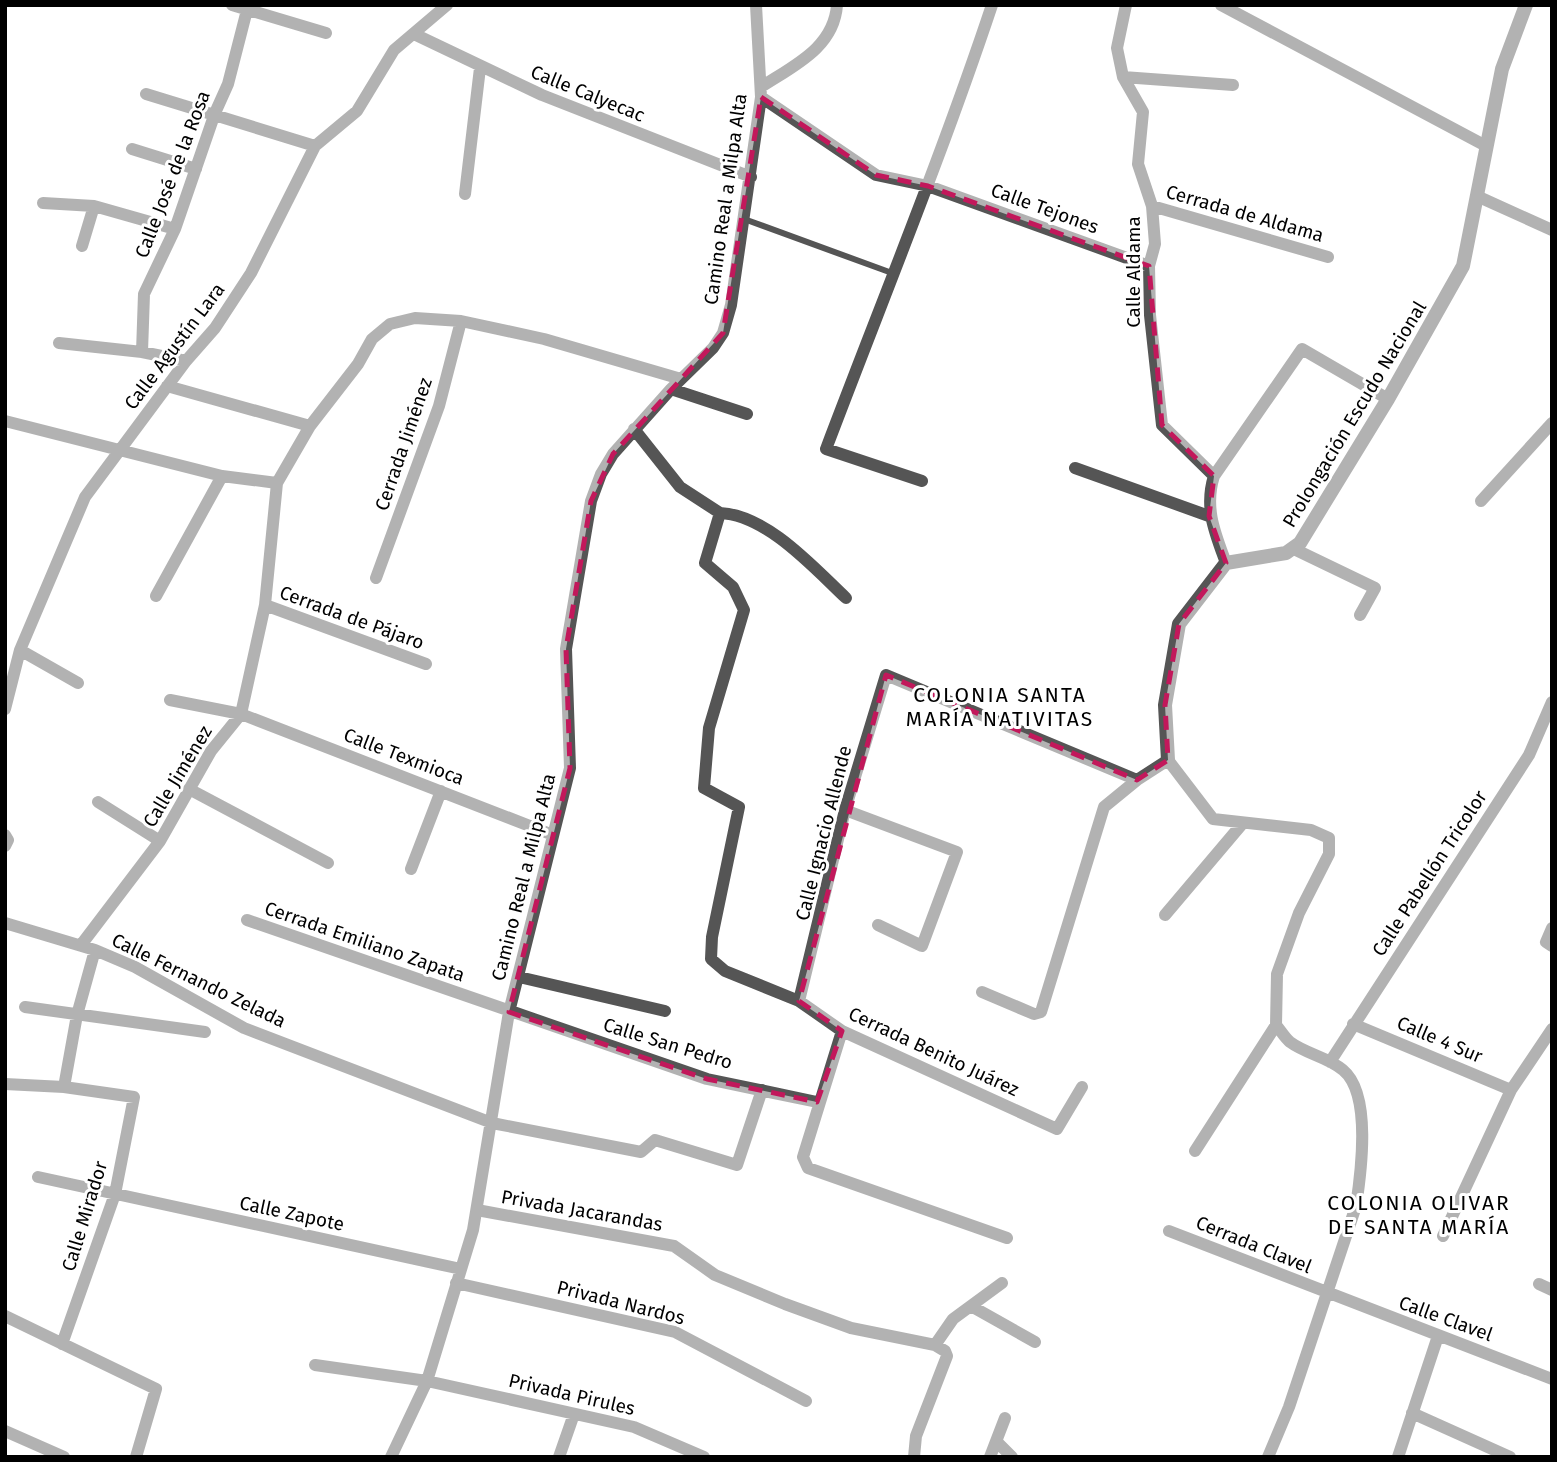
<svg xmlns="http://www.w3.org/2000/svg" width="1557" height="1462" font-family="'Fira Sans',sans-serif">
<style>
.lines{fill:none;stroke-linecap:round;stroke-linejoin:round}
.service{stroke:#555;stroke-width:6}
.minor{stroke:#555;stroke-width:12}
.tertiary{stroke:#555;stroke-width:14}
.marked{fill:none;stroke:#c2185b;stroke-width:5;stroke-dasharray:14 9;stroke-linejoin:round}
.labels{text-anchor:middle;stroke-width:6;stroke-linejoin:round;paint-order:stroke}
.street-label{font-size:19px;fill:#000;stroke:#fff}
.neighbourhood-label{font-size:21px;letter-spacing:2px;fill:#000;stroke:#fff}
</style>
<rect width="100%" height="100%" fill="#fff"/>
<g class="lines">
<path class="service" d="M744,219L892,273"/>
<path class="minor" d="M232,5L326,33
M1126,5L1117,48L1123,77L1143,112L1138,164L1152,206L1155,244L1149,266L1150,315L1162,425L1214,476
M1221,5L1486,146
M414,34L542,95L751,177
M1123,77L1233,85
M761,87C793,66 834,48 837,5
M146,94L315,146
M761,97L876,175L928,186L1149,266
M132,149L196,169
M465,194L480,68
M1479,197L1552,230
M43,203L94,206L175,229
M1152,206L1328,257
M82,246L94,206
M59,343L142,352L186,361
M142,352L144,294L175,229L215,113L228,84L247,10
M167,386L310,426
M671,389L747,414
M5,421L222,476L277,483
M634,429L680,487L720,513
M1075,468L1209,516
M922,481L826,449C882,301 942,155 992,5
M1481,501L1552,423
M720,513L705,563L733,587L744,610L709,728L704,788L739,807L712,937L711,959L725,971L799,1001L842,1031L1057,1129L1082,1087
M720,513C767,515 813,567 846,598
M1294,549L1375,588L1360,615
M1226,563C1215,533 1204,508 1214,476L1302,349L1388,399
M376,578L439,406L461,321
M156,596L222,476
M265,605L426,664
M20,650L78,683
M170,700L241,714L553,835
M5,709L20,650L85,497L186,361L215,328L251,273L315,146L357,111L394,50L447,5
M189,789L328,863
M98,802L160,841
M845,810L957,852L922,946L878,925
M5,835L8,840L5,846
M411,869L441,791
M1165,915L1242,824
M247,920L707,1079L817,1102
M5,923L95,950L135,967L244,1028L492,1123L641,1152L655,1140L737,1165L762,1090
M1552,928L1546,942L1552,946
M81,945L160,841L211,751L241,714L265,605L277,483L310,426L358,364L372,339L390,324L415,318L461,321L544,339L681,379
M519,977L665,1011
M982,992L1034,1014L1041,1012L1104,807L1137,780L1168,760L1213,819L1311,830L1329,838V854L1299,913L1277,974L1276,1025C1281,1031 1285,1038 1290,1042C1306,1054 1328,1057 1343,1070C1372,1094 1361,1173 1356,1206L1289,1407L1268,1457
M799,1001L845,810L886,675L1137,780
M25,1007L205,1032
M1353,1024L1511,1090
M842,1031L803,1157L808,1168L1007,1238
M1330,1062L1529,755L1552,702
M5,1084L64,1087L134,1097L115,1194L62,1344
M64,1087L77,1015L95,950
M1195,1151L1276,1025
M38,1177L461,1269
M477,1210L674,1246L715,1275L785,1304L851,1328L935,1345L945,1351L947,1356L916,1436L914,1457
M1169,1231L1552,1379
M1443,1236L1511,1090L1552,1029
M456,1283L675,1332L806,1401
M1539,1284L1552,1290
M971,1306L1035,1342
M5,1316L156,1389L136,1457
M935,1345L953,1319L1002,1283
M315,1365L427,1381L634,1427L704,1457
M1412,1413L1510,1457
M5,1431L64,1457
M997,1442L1012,1457
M391,1457L427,1381L473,1230L509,1012L570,768L566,649L591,501L601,474L613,454L671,389L713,348L723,333L731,305L761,97L756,5
M559,1457L574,1414
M990,1457L1005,1418
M1398,1457L1438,1336"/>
<path class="tertiary" d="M1168,760L1165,705L1179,624L1226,563L1286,553L1300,543L1388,399L1463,266L1502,69L1526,5"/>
</g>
<path d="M0 0H1557V1462H0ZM761,97L876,175L928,186L1149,266L1162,425L1214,476L1209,516L1226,563L1179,624L1165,705L1168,760L1137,780L886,675L799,1001L842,1031L817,1102L707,1079L509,1012L570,768L566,649L591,501L613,454L723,333Z" fill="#fff" fill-opacity=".55" fill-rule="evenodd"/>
<path class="marked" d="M761,97L876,175L928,186L1149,266L1162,425L1214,476L1209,516L1226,563L1179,624L1165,705L1168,760L1137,780L886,675L799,1001L842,1031L817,1102L707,1079L509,1012L570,768L566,649L591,501L613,454L723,333Z"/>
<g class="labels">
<g class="street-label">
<text transform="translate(588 93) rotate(22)" y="7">Calle Calyecac</text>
<text transform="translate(172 174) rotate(-69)" y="7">Calle José de la Rosa</text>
<text transform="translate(725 199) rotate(-82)" y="7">Camino Real a Milpa Alta</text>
<text transform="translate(1045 208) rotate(20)" y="7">Calle Tejones</text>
<text transform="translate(1245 213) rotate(16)" y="7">Cerrada de Aldama</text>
<text transform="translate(1133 272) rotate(-90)" y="7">Calle Aldama</text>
<text transform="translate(174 346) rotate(-53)" y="7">Calle Agustín Lara</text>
<text transform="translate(1354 414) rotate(-59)" y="7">Prolongación Escudo Nacional</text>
<text transform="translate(403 444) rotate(-71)" y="7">Cerrada Jiménez</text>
<text transform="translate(352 617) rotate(20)" y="7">Cerrada de Pájaro</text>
<text transform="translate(404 756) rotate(21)" y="7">Calle Texmioca</text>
<text transform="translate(177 776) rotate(-59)" y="7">Calle Jiménez</text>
<text transform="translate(823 833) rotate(-76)" y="7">Calle Ignacio Allende</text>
<text transform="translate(1429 873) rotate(-57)" y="7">Calle Pabellón Tricolor</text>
<text transform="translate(523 877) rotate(-76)" y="7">Camino Real a Milpa Alta</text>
<text transform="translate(365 941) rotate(19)" y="7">Cerrada Emiliano Zapata</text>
<text transform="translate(199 980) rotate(26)" y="7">Calle Fernando Zelada</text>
<text transform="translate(1440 1039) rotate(23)" y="7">Calle 4 Sur</text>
<text transform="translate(668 1043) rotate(17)" y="7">Calle San Pedro</text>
<text transform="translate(934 1051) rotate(25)" y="7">Cerrada Benito Juárez</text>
<text transform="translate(582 1210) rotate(10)" y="7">Privada Jacarandas</text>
<text transform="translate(292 1213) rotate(12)" y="7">Calle Zapote</text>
<text transform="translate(84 1216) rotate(-73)" y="7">Calle Mirador</text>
<text transform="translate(1254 1244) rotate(22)" y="7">Cerrada Clavel</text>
<text transform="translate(621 1302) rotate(14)" y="7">Privada Nardos</text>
<text transform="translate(1446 1318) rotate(20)" y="7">Calle Clavel</text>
<text transform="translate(572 1394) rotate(13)" y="7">Privada Pirules</text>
</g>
<g class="neighbourhood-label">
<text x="1000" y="702">COLONIA SANTA<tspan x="1000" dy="24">MARÍA NATIVITAS</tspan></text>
<text x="1419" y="1210">COLONIA OLIVAR<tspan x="1419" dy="24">DE SANTA MARÍA</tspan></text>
</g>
</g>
<rect width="1557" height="1462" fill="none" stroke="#000000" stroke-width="14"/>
</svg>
